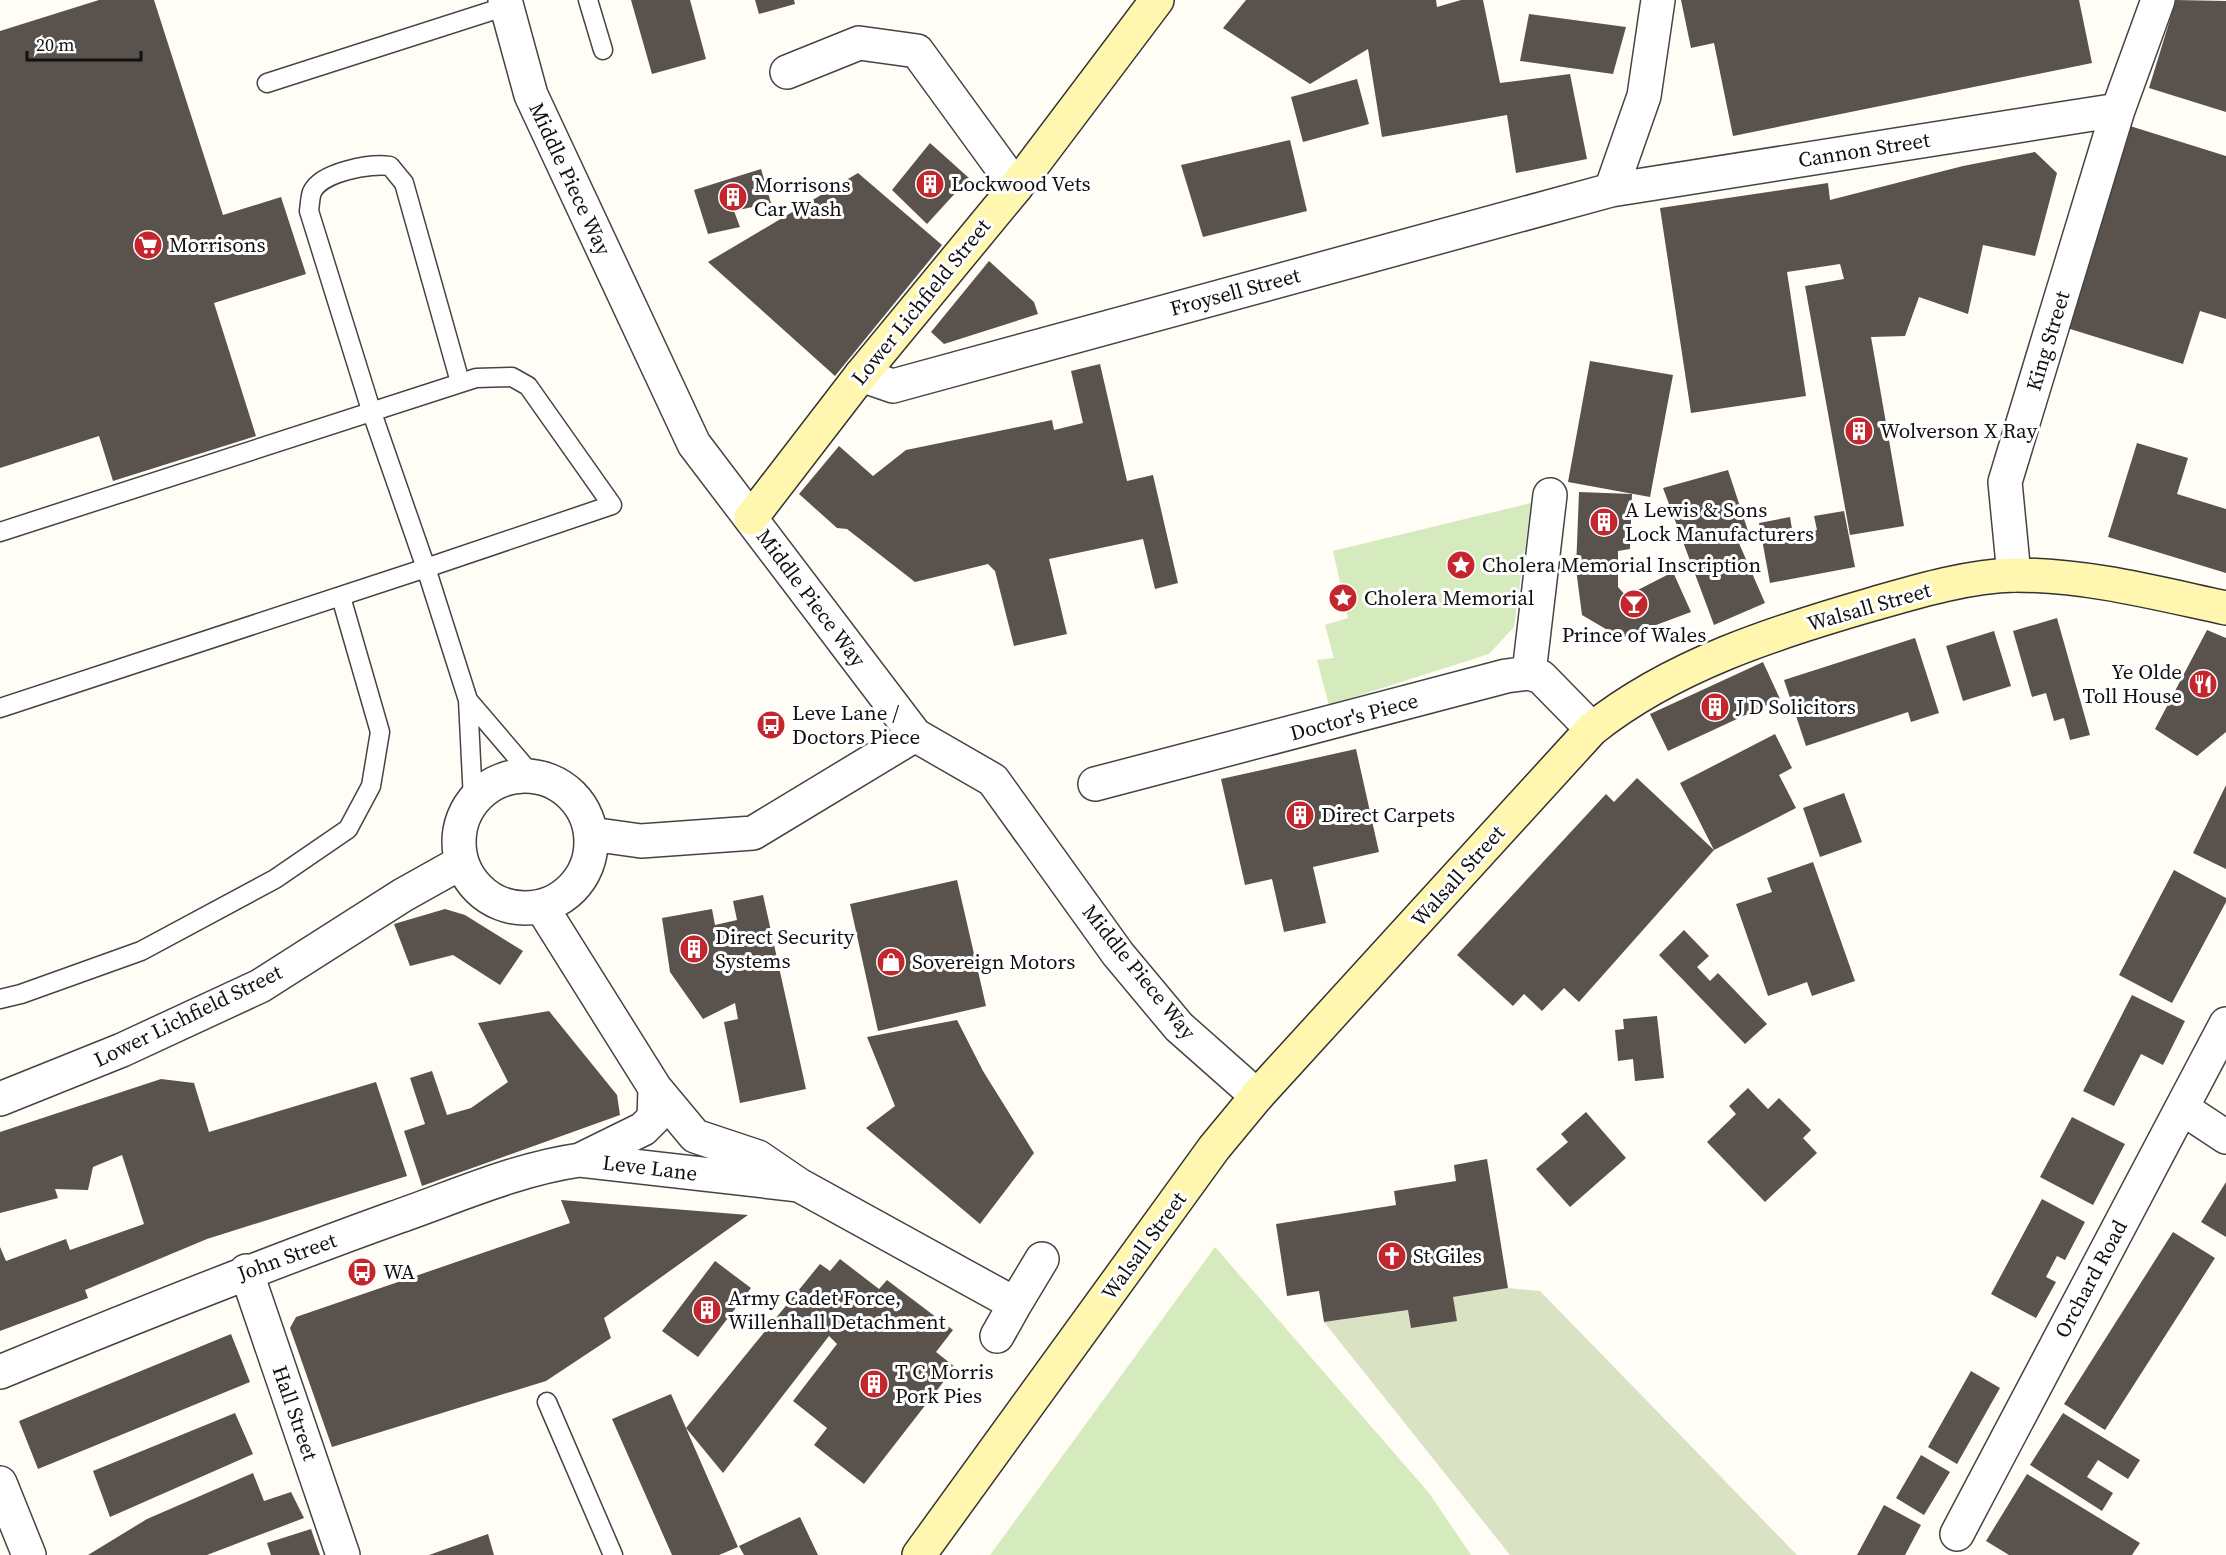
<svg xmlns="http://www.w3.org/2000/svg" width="2226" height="1555" font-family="'Source Serif 4',serif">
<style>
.green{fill:#d5ebbd}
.cemetery{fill:#d9e3c4}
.building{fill:#5a524d}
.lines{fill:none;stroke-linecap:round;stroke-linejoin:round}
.lane-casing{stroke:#444;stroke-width:21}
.street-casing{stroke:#444;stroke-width:36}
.secondary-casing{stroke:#333;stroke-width:36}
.lane{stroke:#fff;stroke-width:18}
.street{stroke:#fff;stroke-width:33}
.secondary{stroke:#fff6b0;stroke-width:33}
.labels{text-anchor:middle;stroke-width:6;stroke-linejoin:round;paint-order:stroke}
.street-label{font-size:21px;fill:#111;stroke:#fff}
.poi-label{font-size:21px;fill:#111;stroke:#fff;text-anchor:start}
</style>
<rect width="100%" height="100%" fill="#fffdf5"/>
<path class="green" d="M1531,503L1514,627L1489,654L1329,705L1317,660L1334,658L1325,625L1348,618L1333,551Z
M1215,1247L1429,1493L1471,1555H990Z"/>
<path class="cemetery" d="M1508,1288L1540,1291L1797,1555H1510L1324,1322L1408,1310L1453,1297Z"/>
<path class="building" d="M99,0H154L223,215L281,197L306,274L214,303L256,436L113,481L99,436L0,468V31Z
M631,0H690L706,59L652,74Z
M755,0H794L795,4L759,14Z
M1246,0H1436L1437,7L1461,0H1483L1500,83L1570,74L1587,159L1516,173L1507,115L1382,137L1368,49L1310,84L1223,28Z
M1681,0H2079L2092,63L1733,136L1714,43L1691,48Z
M2176,0L2226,1V112L2149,88Z
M1529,14L1626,27L1613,74L1520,61Z
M1357,79L1369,124L1303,142L1291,97Z
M2130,126L2226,156V319L2200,311L2183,364L2067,328Z
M1290,140L1307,211L1203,237L1181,165Z
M930,143L969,178L927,224L892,190Z
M2035,152L2057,173L2035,256L1983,245L1968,314L1919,297L1905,336L1871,337L1904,526L1850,535L1805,286L1844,279L1840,264L1787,272L1806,396L1691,413L1660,208L1828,183L1830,200L1963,166Z
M761,169L771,203L734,211L740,227L708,234L694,190Z
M858,173L942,245L835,376L708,262Z
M989,261L1034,302L1038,314L944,344L931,332Z
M1590,361L1673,375L1650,497L1568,482Z
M1100,364L1127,481L1153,475L1178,583L1155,589L1143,539L1049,559L1067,634L1014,646L995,571L988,564L915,582L847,529L837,528L799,494L839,446L873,476L906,450L1052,420L1054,430L1083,423L1071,371Z
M2137,443L2188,458L2177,494L2226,509V573L2108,537Z
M1728,470L1748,531L1735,534L1765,603L1714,625L1663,488Z
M1579,492L1632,494L1630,549L1618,551V587L1626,596L1673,572L1691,612L1621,638L1582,615L1576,569Z
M1844,511L1855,567L1770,583L1759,523L1790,517L1793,535L1817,530L1814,516Z
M2057,618L2090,735L2070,740L2064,718L2054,721L2046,693L2032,697L2013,631Z
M2207,630L2226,638V732L2197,756L2155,729Z
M1994,631L2011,686L1963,701L1946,646Z
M1915,638L1939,713L1911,722L1908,712L1806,746L1784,680Z
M1763,662L1780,699L1668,751L1650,714Z
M1775,734L1792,768L1779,775L1796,808L1714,850L1680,783Z
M1356,749L1379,852L1313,867L1326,923L1284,932L1272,879L1245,885L1221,779Z
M1637,778L1714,850L1579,1002L1564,988L1542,1011L1524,994L1513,1006L1457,955L1606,794L1614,802Z
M2226,785V869L2193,853Z
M1844,793L1862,842L1820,857L1803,808Z
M1813,862L1855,981L1812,996L1807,982L1768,996L1736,904L1772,892L1767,878Z
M2174,870L2226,898V902L2172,1003L2119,975Z
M957,880L986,1006L878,1031L850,904Z
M763,895L806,1089L740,1103L724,1022L738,1019L735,1003L703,1019L670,972L662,918L712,909L715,925L737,920L733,901Z
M445,909L465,915L523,951L500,985L453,955L410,966L394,924Z
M1684,930L1709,956L1697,967L1710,981L1718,973L1767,1024L1745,1044L1659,955Z
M2132,995L2185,1021L2163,1065L2141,1054L2114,1106L2083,1091Z
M549,1011L617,1095L620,1115L422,1186L404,1131L425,1124L410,1078L432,1071L447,1115L471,1108L508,1082L478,1023Z
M1657,1016L1664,1078L1635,1081L1633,1059L1618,1061L1615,1030L1624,1029L1623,1019Z
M957,1020L983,1071L1034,1153L980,1224L866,1128L895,1106L867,1037Z
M161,1079L194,1083L209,1132L376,1082L407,1176L207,1239L85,1290L88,1298L0,1331V1247L6,1261L66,1239L70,1250L144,1224L122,1155L93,1167L88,1190L55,1189L58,1198L0,1213V1132Z
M1748,1088L1768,1109L1779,1098L1811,1130L1803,1138L1817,1153L1765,1202L1707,1142L1736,1114L1729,1106Z
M1586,1112L1626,1158L1570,1207L1536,1169L1568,1142L1561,1134Z
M2072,1117L2125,1144L2093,1205L2040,1177Z
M1487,1159L1508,1288L1453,1297L1457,1321L1411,1328L1408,1310L1324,1322L1319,1291L1287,1296L1276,1224L1396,1205L1394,1191L1456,1181L1454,1165Z
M2226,1182V1237L2201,1222Z
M2042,1199L2085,1222L2065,1260L2057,1256L2046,1277L2056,1282L2036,1318L1991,1294Z
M561,1200L748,1215L604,1318L611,1338L546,1381L332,1447L290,1328L296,1317L570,1223Z
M2173,1232L2215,1258L2105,1430L2064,1404Z
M840,1259L879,1289L887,1280L953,1330L936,1352L955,1367L864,1484L814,1445L827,1428L793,1401L837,1344L829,1336L723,1473L686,1428L820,1264L830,1271Z
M715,1261L751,1288L698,1357L662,1331Z
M231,1334L250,1382L38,1469L19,1421Z
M1971,1371L2000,1388L1957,1464L1928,1447Z
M671,1394L738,1547L719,1555H672L612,1419Z
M235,1413L253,1454L110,1517L93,1471Z
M2063,1413L2140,1460L2128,1479L2098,1460L2087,1477L2113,1493L2102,1511L2030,1465Z
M1921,1455L1950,1472L1924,1515L1896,1498Z
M253,1473L264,1501L291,1492L304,1518L207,1555H88L147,1519Z
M2027,1474L2140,1543L2132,1555H2009L1986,1541Z
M1884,1505L1921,1525L1905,1555H1857Z
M800,1517L818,1555H744L739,1546Z
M311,1529L320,1555H271L267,1543Z
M488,1534L494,1555H429Z"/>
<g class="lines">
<g class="lane-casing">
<path id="lane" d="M588,0L603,50
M267,83L507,6
M0,532L476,378L512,377L528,386L612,505L426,568L371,410L309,211C310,205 310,197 312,192C321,172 371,163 390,166L404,183L460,382
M468,700L532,775
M0,708L426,568L468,700L473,800
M0,999L21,994L141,951L275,879L348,829L371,786L380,732L341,597
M547,1402L613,1555"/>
</g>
<g class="street-casing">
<path id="street" d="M505,0L531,95L694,444L915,735L993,780L1118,954L1179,1027L1257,1096
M787,72L859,43L917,51L1016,187
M1611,190L1644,96L1658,0
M861,375L893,386L1611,190L2118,110
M2014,575L2005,482L2118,110L2158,0
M1529,673L1550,495
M459 842a66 66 0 1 1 132 0a66 66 0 1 1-132 0Z
M1095,784L1506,676L1529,673L1541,677L1592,729
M591,834L641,841L753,833L915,735
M541,906L655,1088L654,1118L643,1129L580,1160
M655,1088L695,1136L758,1157L799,1185L1015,1304L1042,1259
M0,1099L122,1050L260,986L403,895L462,862
M2182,1108L2226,1137
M246,1271L343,1555
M997,1336L1015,1304
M0,1372C131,1318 261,1266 394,1218C455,1197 516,1169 580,1160L799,1185
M0,1483L29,1555
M1957,1534L2226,1024"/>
</g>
<g class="secondary-casing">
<path id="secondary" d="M751,518L861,375L1016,187L1157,0
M919,1555L1214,1148L1257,1096L1592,729C1672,665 1776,632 1873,604C1918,591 1968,576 2015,575C2088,575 2156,593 2226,608"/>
</g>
<use href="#lane" class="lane"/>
<use href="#street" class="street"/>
<use href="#secondary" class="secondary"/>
</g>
<defs>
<g id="building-disc" transform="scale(1.5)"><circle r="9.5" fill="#c4262e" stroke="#fff"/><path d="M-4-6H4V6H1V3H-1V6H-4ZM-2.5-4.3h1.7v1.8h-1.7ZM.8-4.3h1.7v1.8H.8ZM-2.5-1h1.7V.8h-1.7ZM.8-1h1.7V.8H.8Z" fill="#fff"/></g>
<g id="supermarket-disc" transform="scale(1.5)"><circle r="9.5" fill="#c4262e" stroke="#fff"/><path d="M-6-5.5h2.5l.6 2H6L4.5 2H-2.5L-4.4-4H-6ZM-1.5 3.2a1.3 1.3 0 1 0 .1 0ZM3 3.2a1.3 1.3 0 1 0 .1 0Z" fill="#fff"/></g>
<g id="sight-disc" transform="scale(1.5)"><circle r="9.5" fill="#c4262e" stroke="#fff"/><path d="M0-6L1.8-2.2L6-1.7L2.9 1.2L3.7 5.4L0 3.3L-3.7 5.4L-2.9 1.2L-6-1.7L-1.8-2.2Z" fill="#fff"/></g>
<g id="bar-disc" transform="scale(1.5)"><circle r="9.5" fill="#c4262e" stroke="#fff"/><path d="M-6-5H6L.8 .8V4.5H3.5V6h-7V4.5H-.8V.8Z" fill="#fff"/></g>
<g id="restaurant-disc" transform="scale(1.5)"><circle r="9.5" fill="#c4262e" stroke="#fff"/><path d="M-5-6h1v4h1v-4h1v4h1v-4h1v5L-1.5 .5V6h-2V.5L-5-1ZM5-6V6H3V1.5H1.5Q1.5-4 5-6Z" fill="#fff"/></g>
<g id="bus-disc" transform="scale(1.5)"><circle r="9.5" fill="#c4262e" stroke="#fff"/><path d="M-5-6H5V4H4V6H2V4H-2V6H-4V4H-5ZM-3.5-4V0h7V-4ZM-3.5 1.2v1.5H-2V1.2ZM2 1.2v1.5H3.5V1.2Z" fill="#fff"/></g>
<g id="shop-disc" transform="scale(1.5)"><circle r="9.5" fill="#c4262e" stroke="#fff"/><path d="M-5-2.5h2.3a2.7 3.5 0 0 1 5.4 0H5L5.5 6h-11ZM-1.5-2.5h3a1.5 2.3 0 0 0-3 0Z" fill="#fff"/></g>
<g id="church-disc" transform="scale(1.5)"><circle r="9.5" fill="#c4262e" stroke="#fff"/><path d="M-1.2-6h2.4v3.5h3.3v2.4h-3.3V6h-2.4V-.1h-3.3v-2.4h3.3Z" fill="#fff"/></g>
</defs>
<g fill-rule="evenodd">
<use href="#building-disc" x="930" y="184"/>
<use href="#building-disc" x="733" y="197"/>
<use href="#supermarket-disc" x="148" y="245"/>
<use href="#building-disc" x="1859" y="431"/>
<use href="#building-disc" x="1604" y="522"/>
<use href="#sight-disc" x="1461" y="565"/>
<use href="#sight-disc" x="1343" y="598"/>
<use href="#bar-disc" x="1634" y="604"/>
<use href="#restaurant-disc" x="2203" y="684"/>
<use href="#building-disc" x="1715" y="707"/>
<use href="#bus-disc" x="771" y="725"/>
<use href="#building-disc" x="1300" y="815"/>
<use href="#building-disc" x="694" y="949"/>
<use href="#shop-disc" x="891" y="962"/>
<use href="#church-disc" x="1392" y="1256"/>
<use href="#bus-disc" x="362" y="1272"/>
<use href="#building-disc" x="707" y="1310"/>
<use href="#building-disc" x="874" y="1384"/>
</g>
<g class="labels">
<g class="street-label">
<text transform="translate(1864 150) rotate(-9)" y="7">Cannon Street</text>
<text transform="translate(570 179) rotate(65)" y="7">Middle Piece Way</text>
<text transform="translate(1235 292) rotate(-15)" y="7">Froysell Street</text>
<text transform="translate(921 302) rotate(-51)" y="7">Lower Lichfield Street</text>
<text transform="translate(2048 341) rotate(-73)" y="7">King Street</text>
<text transform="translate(811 598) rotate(53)" y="7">Middle Piece Way</text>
<text transform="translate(1869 607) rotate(-16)" y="7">Walsall Street</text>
<text transform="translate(1354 717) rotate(-15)" y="7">Doctor's Piece</text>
<text transform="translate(1458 876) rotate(-48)" y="7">Walsall Street</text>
<text transform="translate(1139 972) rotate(51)" y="7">Middle Piece Way</text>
<text transform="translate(188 1016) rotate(-26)" y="7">Lower Lichfield Street</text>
<text transform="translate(650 1168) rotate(7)" y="7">Leve Lane</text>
<text transform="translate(1144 1246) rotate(-54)" y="7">Walsall Street</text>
<text transform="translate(287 1257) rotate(-20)" y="7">John Street</text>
<text transform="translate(2091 1279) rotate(-62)" y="7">Orchard Road</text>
<text transform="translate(295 1413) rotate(71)" y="7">Hall Street</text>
</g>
<g class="poi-label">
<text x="951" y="191">Lockwood Vets</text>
<text x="754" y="192">Morrisons<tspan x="754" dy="24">Car Wash</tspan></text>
<text x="169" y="252">Morrisons</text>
<text x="1880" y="438">Wolverson X Ray</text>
<text x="1625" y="517">A Lewis &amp; Sons<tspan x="1625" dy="24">Lock Manufacturers</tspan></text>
<text x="1482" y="572">Cholera Memorial Inscription</text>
<text x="1364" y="605">Cholera Memorial</text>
<text x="1634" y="642" text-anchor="middle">Prince of Wales</text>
<text x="2182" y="679" text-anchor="end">Ye Olde<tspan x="2182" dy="24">Toll House</tspan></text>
<text x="1736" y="714">J D Solicitors</text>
<text x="792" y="720">Leve Lane /<tspan x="792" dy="24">Doctors Piece</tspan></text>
<text x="1321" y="822">Direct Carpets</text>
<text x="715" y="944">Direct Security<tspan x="715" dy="24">Systems</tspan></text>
<text x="912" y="969">Sovereign Motors</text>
<text x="1413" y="1263">St Giles</text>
<text x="383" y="1279">WA</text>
<text x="728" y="1305">Army Cadet Force,<tspan x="728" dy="24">Willenhall Detachment</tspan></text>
<text x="895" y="1379">T C Morris<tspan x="895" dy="24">Pork Pies</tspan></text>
</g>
</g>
<path d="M27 51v9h114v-9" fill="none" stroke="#111111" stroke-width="3"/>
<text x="36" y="51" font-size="18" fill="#111111" stroke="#ffffff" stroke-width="4.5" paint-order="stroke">20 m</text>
</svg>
